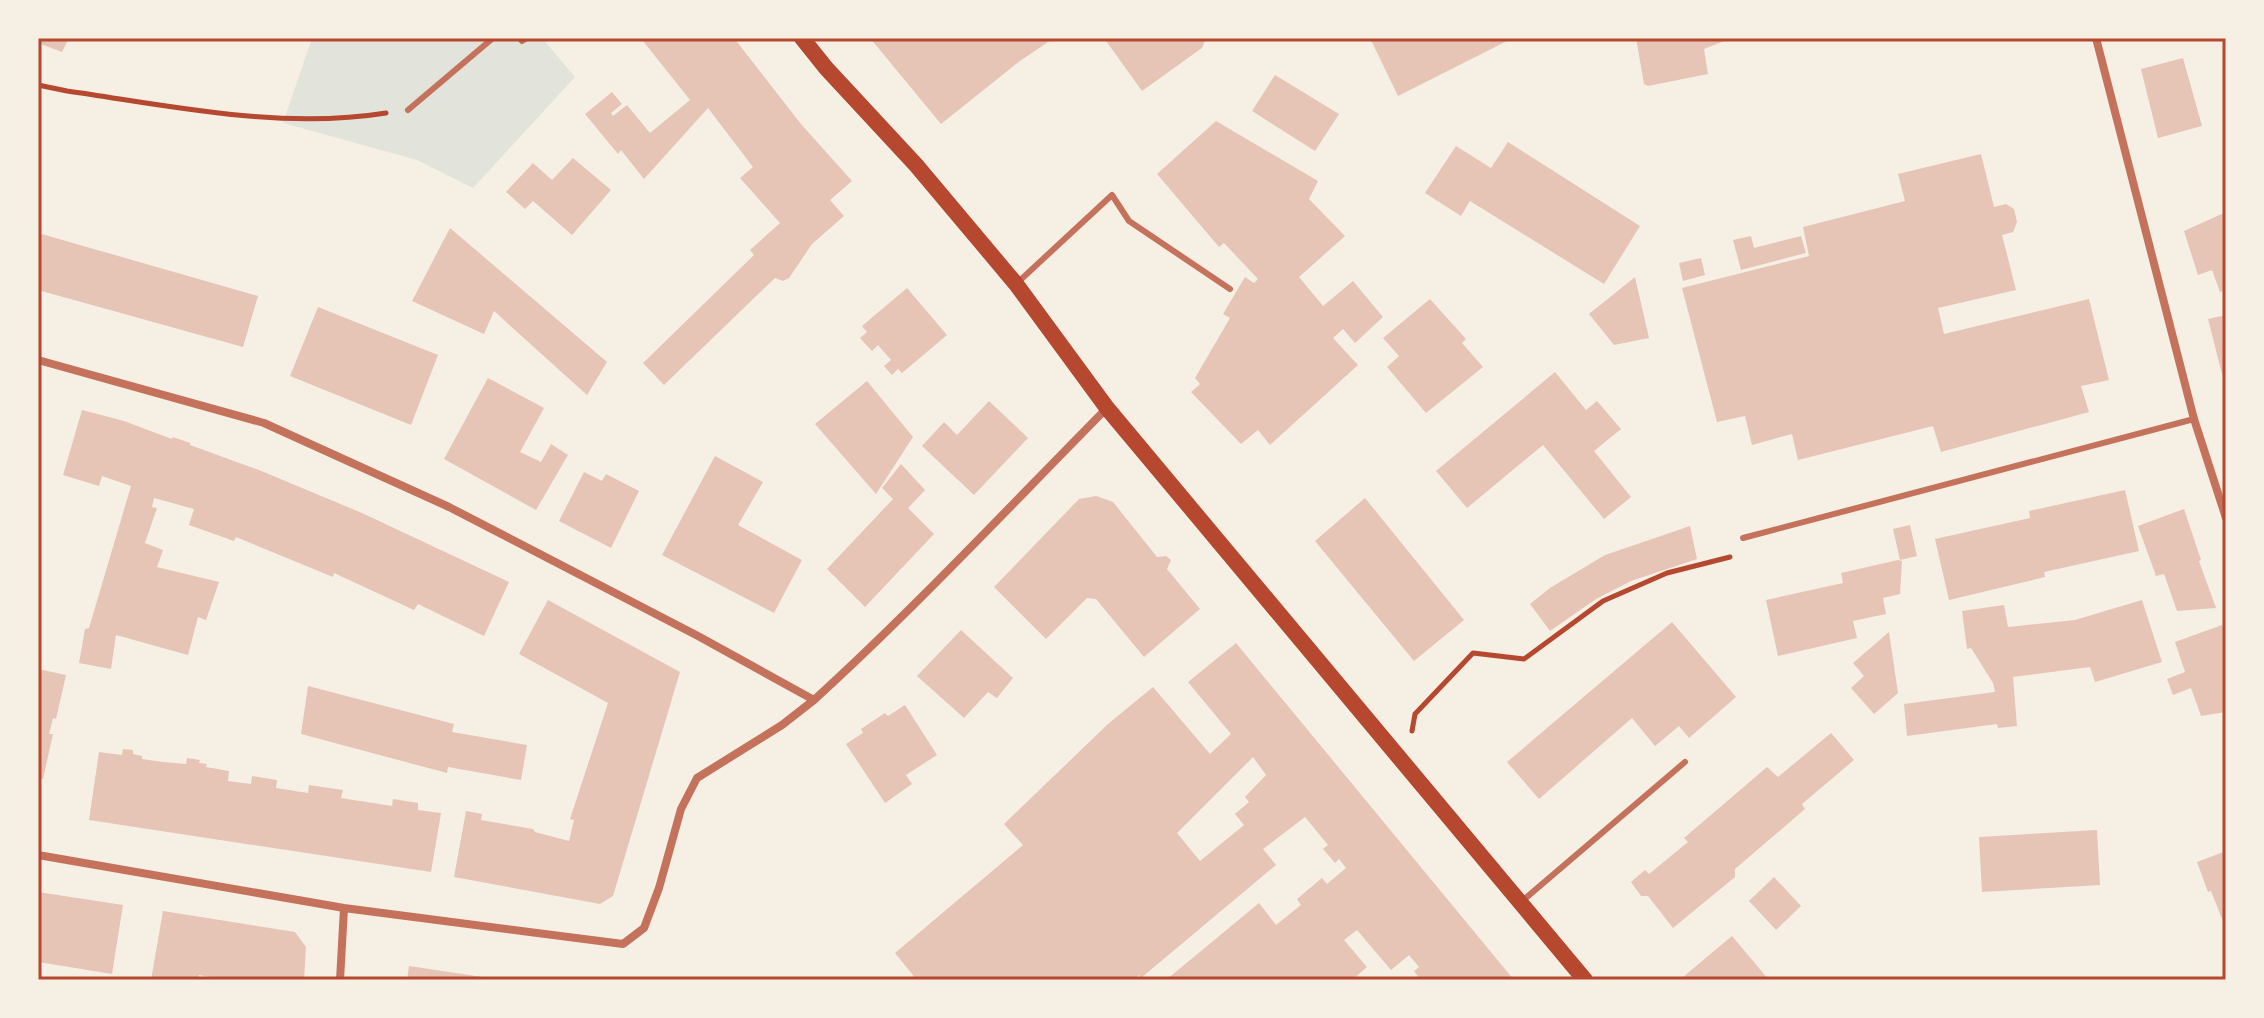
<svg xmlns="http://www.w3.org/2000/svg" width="2264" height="1018" font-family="'IBM Plex Sans',sans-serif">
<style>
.green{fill:#e2e4dc}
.building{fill:#e6c5b7;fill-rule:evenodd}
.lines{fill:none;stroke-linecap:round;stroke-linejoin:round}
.path{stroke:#b5482f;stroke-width:5}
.service{stroke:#c5725c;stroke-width:6}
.minor{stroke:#c5725c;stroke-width:8}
.secondary{stroke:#b5482f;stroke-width:16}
.neatline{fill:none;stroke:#b5482f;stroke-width:3}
</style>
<rect width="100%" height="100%" fill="#f6efe4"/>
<path class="green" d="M312,38H542L575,77L473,188L417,160L283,123Z"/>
<path class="building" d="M38,38H69L62,52L38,43Z
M645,38H734L801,124L852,181L830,200L844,216L812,244L789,278L783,281L775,278L664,385L643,363L754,255L750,250L780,223L740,178L753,167L708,108L644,179L621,150L618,154L585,114L612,92L622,104L611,113L613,116L627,105L650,133L690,100L643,41Z
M870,38H1054L1020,61L941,124Z
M1104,38H1206L1202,48L1142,91Z
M1370,38H1513L1398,96Z
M1636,38H1732L1704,49L1708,74L1648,86L1644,84Z
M2183,58L2202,126L2158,138L2141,69Z
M1275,75L1339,114L1315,151L1252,111Z
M1216,121L1318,181L1309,199L1345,236L1299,277L1323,306L1353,281L1383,317L1355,343L1343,329L1333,338L1358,365L1270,445L1258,430L1241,444L1191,392L1200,384L1195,378L1230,318L1223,314L1245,277L1254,283L1258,279L1224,243L1219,247L1157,174Z
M1508,142L1640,226L1604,284L1470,201L1461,216L1425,193L1456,146L1491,168Z
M1981,154L1994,207L2006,204L2014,209L2017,222L2013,232L2002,235L2016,290L1938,308L1944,334L2089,299L2109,380L2081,386L2089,412L1941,452L1933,426L1798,460L1792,434L1752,445L1745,416L1717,422L1682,288L1809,256L1803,227L1905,201L1898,174Z
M573,158L611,190L572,235L533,201L525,209L506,192L533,163L552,180Z
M2226,212V290L2220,292L2212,270L2198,275L2184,231Z
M450,228L607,362L587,395L494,311L484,334L412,301Z
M38,233L258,296L243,347L38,290Z
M1751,236L1754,248L1801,236L1806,253L1741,270L1733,240Z
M1701,258L1705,275L1683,281L1679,263Z
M1635,277L1649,338L1614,345L1589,314Z
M907,288L947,335L902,373L898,369L892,375L884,366L891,360L878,345L872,351L860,338L867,332L862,326Z
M1430,299L1466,339L1462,343L1483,367L1426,413L1387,367L1399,356L1383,338Z
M318,307L438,355L411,425L290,376Z
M2226,315V386H2225L2208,319Z
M1555,372L1586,410L1597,401L1621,429L1594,451L1631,497L1604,519L1543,445L1467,508L1436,471Z
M488,378L544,408L520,452L541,462L551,444L568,455L536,510L444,459Z
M867,381L913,437L876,494L815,424Z
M989,401L1028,438L974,495L922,446L944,422L957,435Z
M82,410L124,421L172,439L173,437L190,443V445L259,470L362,513L509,582L484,636L418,604L414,610L334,573L333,577L236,537L234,541L189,525L194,509L154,498L152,507L157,508L145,543L163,550L157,567L219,582L206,620L198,617L188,655L116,635L111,669L79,663L85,629L89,628L131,486L102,476L99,486L63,475Z
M715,456L763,482L738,525L802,560L774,613L662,555Z
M901,464L925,490L908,508L934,534L865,607L827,569L893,499L882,488Z
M584,472L602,481L606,474L639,491L611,548L559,521Z
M2125,490L2139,551L2044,572L2045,577L1949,600L1935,539L2030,518L2029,511Z
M1096,496L1113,502L1157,557L1166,556L1171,560L1167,569L1200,609L1144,657L1096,599L1087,598L1046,639L994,587L1079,499Z
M1365,498L1464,620L1414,661L1315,541Z
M2184,509L2201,560L2199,561L2216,608L2177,611L2164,574L2156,576L2138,526Z
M1910,525L1917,556L1900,560L1893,529Z
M1690,526L1697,559L1631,581L1596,599L1550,631L1530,604L1550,588L1605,555Z
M1898,560L1902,561L1900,594L1883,598L1886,614L1853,621L1857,638L1778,656L1766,600L1843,583L1841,573Z
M548,600L680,672L613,896L600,904L454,877L466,811L482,814L481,820L533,829L535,832L569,841L574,820L570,819L608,703L519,654Z
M2142,600L2162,662L2095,682L2090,667L2013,677L2017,726L1998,728L1997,724L1907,736L1904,704L1995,692L1993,683L1971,648L1967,649L1962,611L2004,605L2008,627L2075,620Z
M1672,622L1736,697L1689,738L1679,726L1655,746L1632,718L1539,799L1507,762Z
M2222,625L2226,636V712L2201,716L2191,688L2173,695L2167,679L2185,672L2175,642Z
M961,630L1013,678L997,698L988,692L964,718L917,676Z
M1889,632L1898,693L1874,714L1851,688L1864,676L1853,663Z
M1236,643L1514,980L1420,979L1414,971L1419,967L1409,955L1391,970L1357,930L1344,940L1367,967L1352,980H1166L1259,903L1276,925L1301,905L1297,899L1322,878L1327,884L1346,868L1339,859L1335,863L1323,849L1328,845L1305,817L1263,849L1276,865L1141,978L1139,975L1133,980H917L895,953L1023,845L1004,824L1108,724L1153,687L1210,754L1231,734L1188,682ZM1253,757L1266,775L1245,797L1249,802L1235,814L1244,825L1200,861L1177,833Z
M38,669L66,675L56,719L53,718L49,734H53L43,779L38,778Z
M308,686L454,724L452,732L527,745L521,780L448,767L447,773L301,734Z
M905,705L937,755L906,775L912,784L885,803L846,744L863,733L861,729L885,713L888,716Z
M1831,733L1854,760L1802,804L1805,809L1735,869V877L1673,928L1648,896H1641L1631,882L1645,870L1649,874L1688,842L1684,838L1767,767L1778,777Z
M123,749L133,750V754L142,756V759L163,762L186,764L187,758L200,760L199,763L207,764L206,767L229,771L228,781L251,784L252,776L277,780L276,788L308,793L309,785L343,790L341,798L392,806L393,799L418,803V810L441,813L431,872L89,820L99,752L122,755Z
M2097,830L2100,885L1982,892L1979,837Z
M2226,851V929L2211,891L2208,892L2197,862Z
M1774,877L1801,906L1776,930L1749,901Z
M38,892L123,905L112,974L38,962Z
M163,911L295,932L306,947L304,980H225L199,975L198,980H151Z
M1732,936L1769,980H1686L1683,977Z
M409,966L489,978V980H407Z"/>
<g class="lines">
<path class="path" d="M38,85L67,91C172,106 281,130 386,113
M1412,731L1415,714L1473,653L1524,659L1603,601L1667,573L1730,557"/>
<path class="service" d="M520,38L522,41L527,38
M408,110L493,38
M1016,284L1112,195L1129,221L1230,289
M1743,538L2194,419
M1521,902L1685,762"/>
<path class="minor" d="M2096,38L2194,419L2226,518
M38,360L264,423L449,507L698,636L814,700C916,607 1010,506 1107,408
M38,855L344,908L623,944L644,928L659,888L681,809L697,778L782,725L814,700
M340,980L344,908"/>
<path class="secondary" d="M802,38L826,68L916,165L1016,284L1107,408L1585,980"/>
</g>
<rect width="2264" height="1018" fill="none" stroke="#f6efe4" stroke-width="80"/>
<rect x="40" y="40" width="2184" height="938" class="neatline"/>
</svg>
